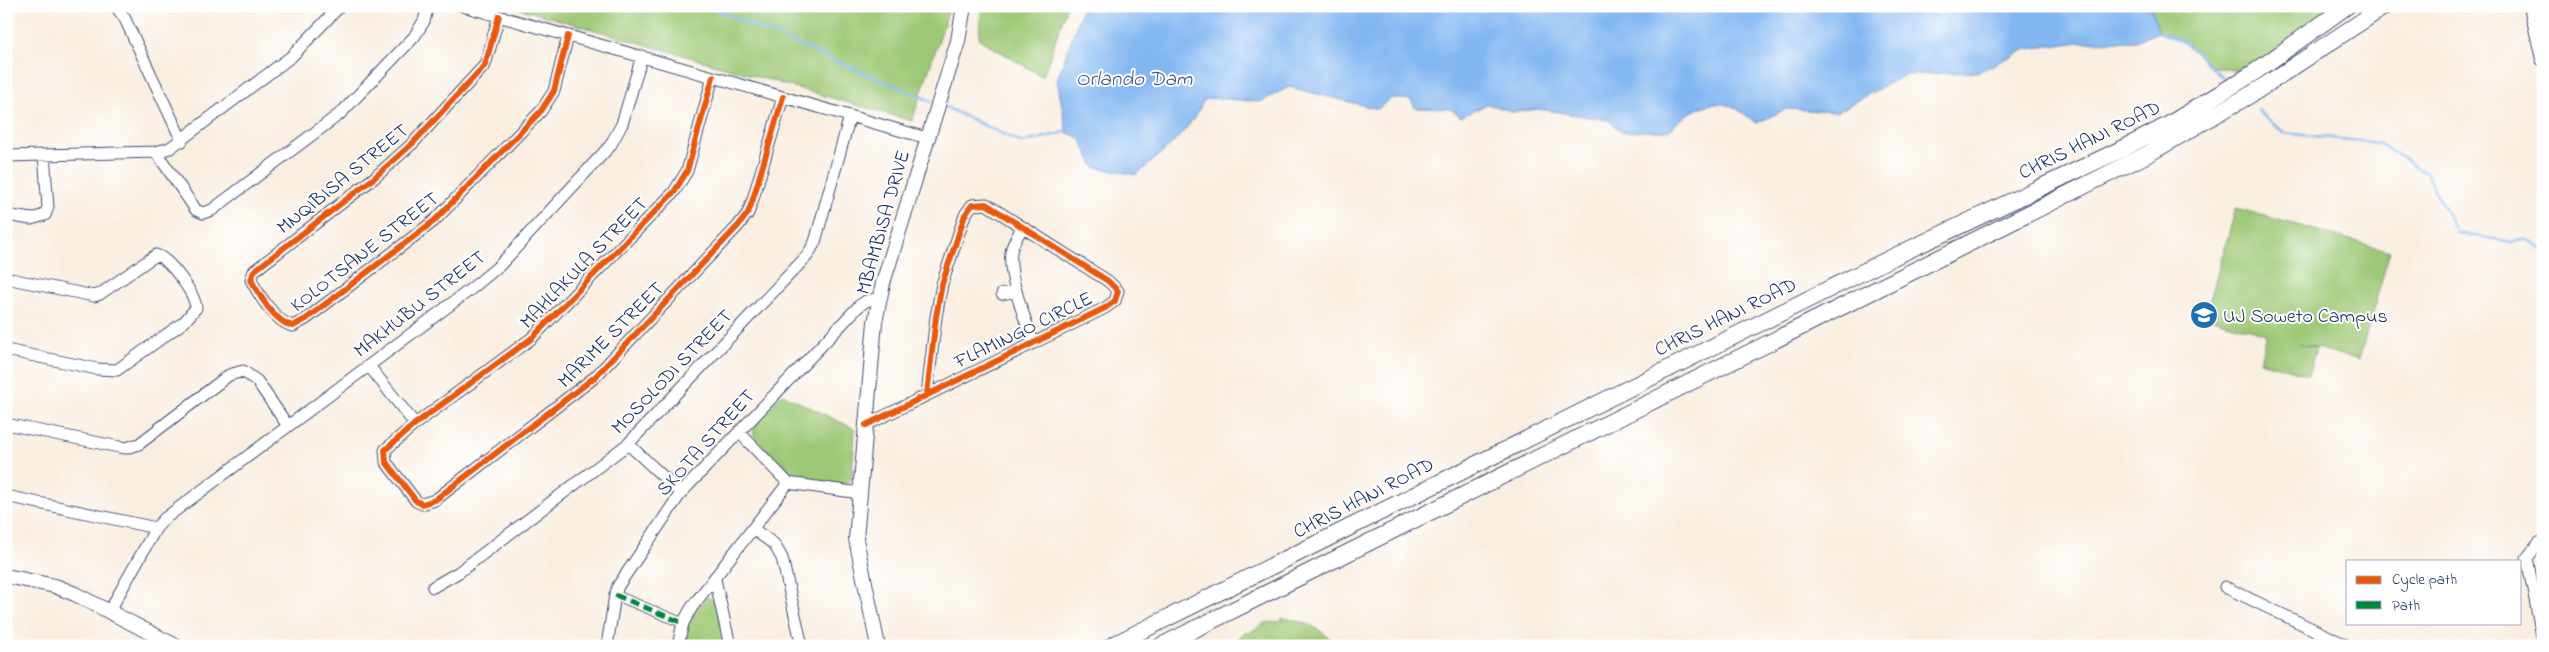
<svg xmlns="http://www.w3.org/2000/svg" width="2549" height="652" font-family="'Indie Flower',sans-serif">
<style>
.green{fill:#9dc874;stroke:#5c7c69}
.water{fill:#83b7f1;stroke:#4f73a8}
.lines{fill:none;stroke-linecap:round;stroke-linejoin:round}
.stream{stroke:#83b7f1;stroke-width:2.5}
.pedestrian-casing{stroke:#3c4c72;stroke-width:11}
.minor-casing{stroke:#3c4c72;stroke-width:13}
.tertiary-casing{stroke:#3c4c72;stroke-width:16}
.secondary-casing{stroke:#3c4c72;stroke-width:18}
.pedestrian{stroke:#fff;stroke-width:9}
.minor{stroke:#fff;stroke-width:11}
.tertiary{stroke:#fff;stroke-width:14}
.secondary{stroke:#fff;stroke-width:16}
.quiet{stroke:#00873e;stroke-width:5;stroke-dasharray:10 5;stroke-linecap:butt}
.cycleway-casing{stroke:#fff;stroke-width:9}
.cycleway{stroke:#e8590c;stroke-width:6}
.labels{text-anchor:middle;stroke-width:4;stroke-linejoin:round;paint-order:stroke}
.street-label{font-size:20px;fill:#1b2f5e;stroke:#fff}
.poi-label{font-size:20px;fill:#1b2f5e;stroke:#fff;text-anchor:start}
.water-label{font-size:21px;font-style:italic;fill:#3a588a;stroke:#fff}
</style>
<rect width="100%" height="100%" fill="#fff"/>
<filter id="ink" filterUnits="userSpaceOnUse"><feTurbulence type="fractalNoise" baseFrequency=".02" numOctaves="2"/><feDisplacementMap in="SourceGraphic" scale="10" xChannelSelector="R" yChannelSelector="G"/><feConvolveMatrix kernelMatrix="1 2 1 2 8 2 1 2 1" color-interpolation-filters="sRGB"/></filter>
<filter id="wash" filterUnits="userSpaceOnUse"><feTurbulence type="fractalNoise" baseFrequency=".0096" numOctaves="4" result="noise"/><feDisplacementMap in="SourceGraphic" scale="20" xChannelSelector="R" yChannelSelector="G"/><feGaussianBlur stdDeviation="1.12" result="paint"/><feColorMatrix in="noise" values="0 0 0 0 0 0 0 0 0 0 0 0 0 0 0 0 0 1.4 0 .05"/><feComposite in="paint" operator="in"/></filter>
<g filter="url(#wash)">
<rect width="100%" height="100%" fill="#faeee0"/>
<path class="green" d="M511,6H950L912,121Z
M981,6H1067L1043,77L979,39Z
M2150,6H2343L2251,73L2208,66L2186,43L2159,32Z
M2236,208L2390,251L2359,360L2299,343L2316,349L2308,375L2260,361L2267,334L2205,317Z
M782,394L855,429L852,478L845,485L794,479L754,436C750,421 772,405 782,394Z
M707,597L716,602L725,646H682L687,621Z
M1282,618C1306,621 1321,628 1337,646H1232L1246,631L1249,633L1265,623L1282,621Z"/>
<path class="water" d="M1083,6H2150L2159,32L2136,41L2080,42L2027,49L1978,72L1904,75L1837,112L1786,109L1757,123C1748,117 1737,107 1727,105C1707,99 1681,116 1669,131L1622,132L1608,120L1538,109L1514,112L1487,104L1461,117L1450,109L1415,108L1411,100L1391,98L1378,109L1289,87L1260,102L1216,98L1204,100C1190,131 1162,154 1136,175L1094,167L1080,138L1067,133L1057,80Z"/>
<g class="lines">
<path class="stream" d="M707,6L933,102
M2159,32L2186,43L2223,78
M943,106L1022,143L1069,131
M2258,110L2268,120L2285,133L2379,143L2426,173L2457,233L2512,242L2526,239L2543,249"/>
</g>
</g>
<g filter="url(#ink)">
<g class="lines">
<g class="pedestrian-casing">
<path id="pedestrian" d="M615,595L683,623"/>
</g>
<g class="minor-casing">
<path id="minor" d="M116,6L125,19L182,141
M463,6L927,138
M499,16L485,65L413,143L374,178L254,271L251,280C259,295 276,323 293,326L306,319L434,221L541,111L554,91L568,36
M2533,16L2543,10
M713,77L687,171L674,192L532,338L415,424L385,450L386,462L416,501L422,504L435,500L595,377L738,226L748,213L753,199L783,97
M156,152L196,210L203,213L212,210L341,113L414,37L424,21L428,6
M6,156L156,152L170,148L292,56L340,6
M6,215L31,219L45,215L48,207L44,155
M1022,228C1018,235 1012,244 1011,252C1008,278 1025,318 1033,342
M6,278L94,296L100,294L156,255C170,259 195,294 196,308L184,322L117,370L97,369L6,350
M1002,294L1016,291
M369,366L415,424
M6,424L119,447L126,448L139,444L229,375L243,371L257,381L288,426
M866,425L1105,308L1115,301L1118,291L1108,281L986,204L972,205L965,215L942,284L936,317L927,394
M739,432L788,483L860,493
M628,444L681,493
M6,496L156,528
M753,529L774,544L782,558L802,646
M2543,541L2539,543L2527,558L2543,641
M715,579L730,646
M433,587L459,572L628,444L807,256L815,242L850,116
M2225,587L2348,646
M110,610L156,528L164,519L471,289L500,265L610,146L622,124L642,56
M607,646L615,595L618,586L681,493L859,306L866,301L879,298
M678,646L683,623L692,607L788,483"/>
</g>
<g class="tertiary-casing">
<path id="tertiary" d="M2531,6L2543,59
M6,576L55,586L75,594L176,646
M878,646L856,539L875,322L883,283L958,41L964,6"/>
</g>
<g class="secondary-casing">
<path id="secondary" d="M1111,646L1887,260L2124,148L2168,125L2252,74L2347,6
M1161,646L2146,155L2255,92L2385,6"/>
</g>
<use href="#pedestrian" class="pedestrian"/>
<use href="#minor" class="minor"/>
<use href="#tertiary" class="tertiary"/>
<use href="#secondary" class="secondary"/>
<path class="quiet" d="M615,595L683,623"/>
<g class="cycleway-casing">
<path id="cycleway" d="M499,16L485,65L413,143L374,178L254,271L251,280C259,295 276,323 293,326L306,319L434,221L541,111L554,91L568,36
M713,77L687,171L674,192L532,338L415,424L385,450L386,462L416,501L422,504L435,500L595,377L738,226L748,213L753,199L783,97
M866,425L1105,308L1115,301L1118,291L1108,281L986,204L972,205L965,215L942,284L936,317L927,394"/>
</g>
<use href="#cycleway" class="cycleway"/>
</g>
</g>
<defs>
<g id="university-disc" transform="scale(1.4375)"><circle r="9.5" fill="#1f6fb2" stroke="#fff"/><path d="M0-5L7-2L0 1L-7-2ZM-4 1L0 2.5L4 1V4Q0 6-4 4Z" fill="#fff"/></g>
</defs>
<g fill-rule="evenodd">
<use href="#university-disc" x="2204" y="315"/>
</g>
<g class="labels">
<g class="street-label">
<text transform="translate(2089 139) rotate(-26)" y="7">CHRIS HANI ROAD</text>
<text transform="translate(342 178) rotate(-39)" y="7">MNQIBISA STREET</text>
<text transform="translate(882 222) rotate(-74)" y="7">MBAMBISA DRIVE</text>
<text transform="translate(364 251) rotate(-38)" y="7">KOLOTSANE STREET</text>
<text transform="translate(583 262) rotate(-46)" y="7">MAHLAKULA STREET</text>
<text transform="translate(419 303) rotate(-38)" y="7">MAKHUBU STREET</text>
<text transform="translate(1725 316) rotate(-26)" y="7">CHRIS HANI ROAD</text>
<text transform="translate(1023 329) rotate(-26)" y="7">FLAMINGO CIRCLE</text>
<text transform="translate(610 334) rotate(-45)" y="7">MARIME STREET</text>
<text transform="translate(671 371) rotate(-46)" y="7">MOSOLODI STREET</text>
<text transform="translate(705 442) rotate(-48)" y="7">SKOTA STREET</text>
<text transform="translate(1363 497) rotate(-27)" y="7">CHRIS HANI ROAD</text>
</g>
<g class="poi-label">
<text x="2223" y="322">UJ Soweto Campus</text>
</g>
<g class="water-label">
<text x="1134" y="85">Orlando Dam</text>
</g>
</g>
<rect width="2549" height="652" fill="none" stroke="#fff" stroke-width="25"/>
<rect x="2346" y="560" width="175" height="65" fill="#ffffff" stroke="#a4acbf"/>
<rect x="2356" y="576" width="25" height="8" fill="#e8590c" stroke="#a4acbf"/>
<text x="2392" y="584" font-size="15" fill="#1b2f5e">Cycle path</text>
<rect x="2356" y="601" width="25" height="8" fill="#00873e" stroke="#a4acbf"/>
<text x="2392" y="610" font-size="15" fill="#1b2f5e">Path</text>
</svg>
